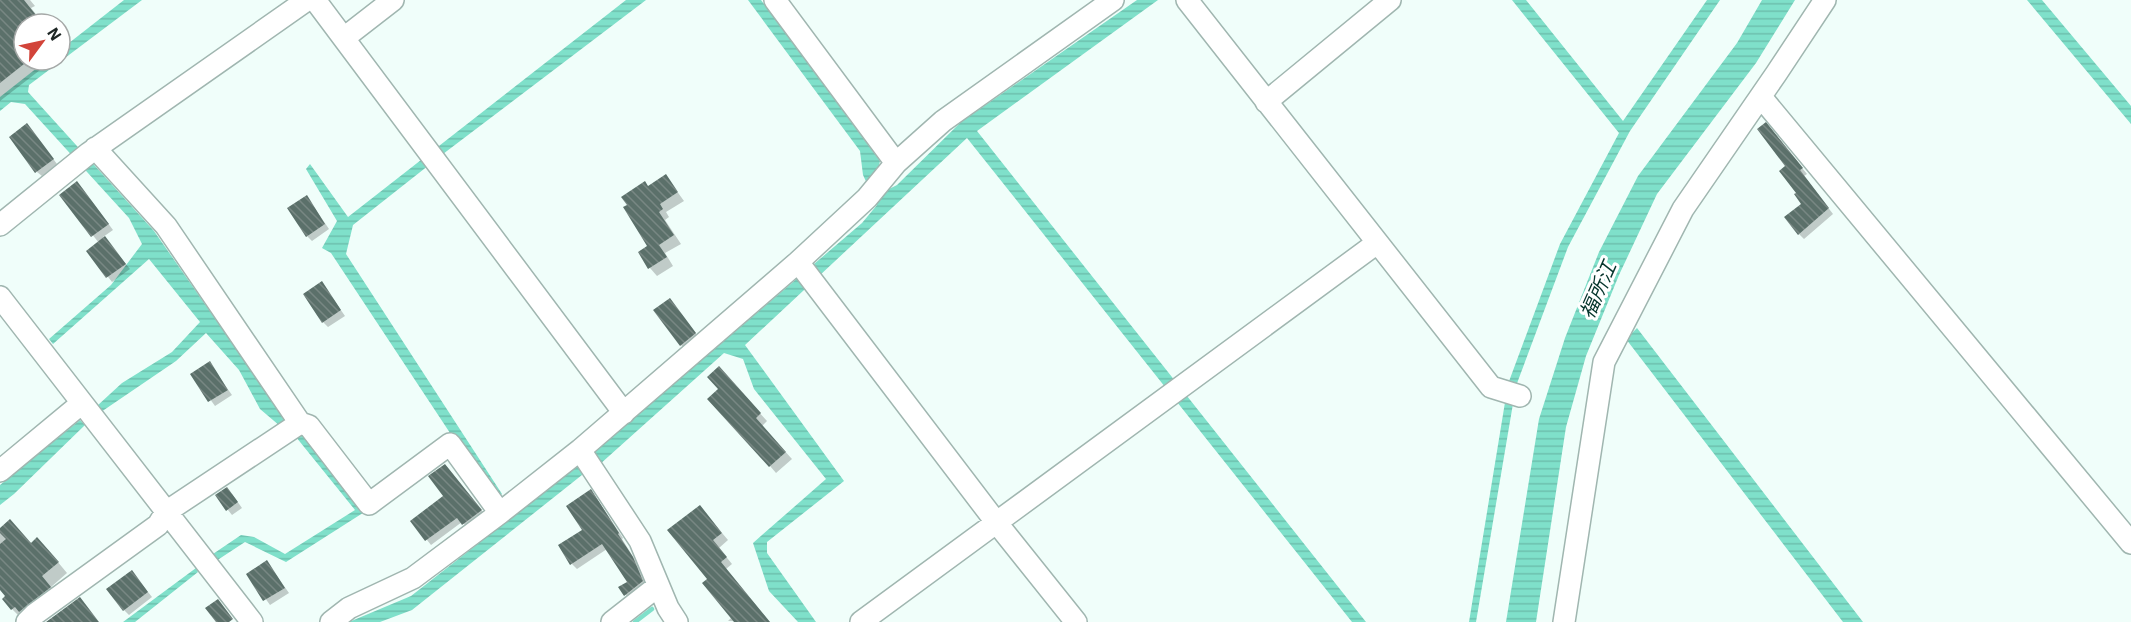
<svg xmlns="http://www.w3.org/2000/svg" width="2131" height="622" font-family="'IBM Plex Sans','Noto Sans JP',sans-serif">
<style>
.water{fill:url(#water-rules)}
.shadow{fill:#0003}
.lines{fill:none;stroke-linecap:round;stroke-linejoin:round}
.stream{stroke:#7fe0ca;stroke-width:4.5}
.building{fill:url(#building-back-hatch)}
.minor-casing{stroke:#a0b6b0;stroke-width:24}
.minor{stroke:#fff;stroke-width:21}
.labels{text-anchor:middle;stroke-width:6;stroke-linejoin:round;paint-order:stroke}
.water-label{font-size:20px;font-style:italic;fill:#05352c;stroke:#fff}
</style>
<defs>
<pattern id="water-rules" width="6" height="5" patternUnits="userSpaceOnUse" patternTransform="scale(1.5)"><rect width="6" height="5" fill="#7fe0ca"/><path d="M0 2.5h6" fill="none" stroke="#6dc0ad"/></pattern>
<pattern id="building-back-hatch" width="6" height="6" patternUnits="userSpaceOnUse" patternTransform="scale(1.5)"><rect width="6" height="6" fill="#5b706a"/><path d="M-1 5l2 2M0 0l6 6M5-1l2 2" fill="none" stroke="#788783"/></pattern>
</defs>
<rect width="100%" height="100%" fill="#f0fefa"/>
<path class="water" d="M124,0H142L29,85L28,92L154,231L288,423L280,426L260,409L239,370L206,333L176,361L101,412L97,406L122,383L172,352L200,322L149,259L53,344L49,339L111,285L142,244L129,218L25,104L11,102L0,111V97L47,60H60V50Z
M626,0H646L443,154L353,225L346,254L502,494L498,498L454,439L331,253L322,248L337,221L306,169L310,164L348,217Z
M748,0H761L880,161L877,175L887,190L897,185L961,122L1137,0H1158L977,131L1366,622H1352L967,138L745,345L844,481L767,542V553L816,622H798L769,591L753,543L826,479L754,389L743,359L724,353L599,465L593,458L594,452L862,223L877,205L863,175L860,151Z
M1512,0H1526L1623,121L1707,0H1720L1630,131L1568,247L1516,386L1476,622H1469L1508,384L1560,244L1619,133Z
M1762,0H1795L1756,63L1657,194L1619,275L1586,356L1566,427L1536,622H1506L1539,419L1565,338L1599,252L1638,176L1737,43Z
M2027,0H2042L2131,106V124Z
M1637,328L1863,622H1843L1626,339Z
M80,420L85,425L14,494L0,505V485Z
M301,433L366,511L286,562L245,542L216,561L210,556L241,535L254,537L285,554L355,510L296,437Z
M579,465L587,471L412,610L380,622H349L411,596Z
M196,568L198,572L135,622H123Z"/>
<path class="shadow" d="M0,0H30L35,6L31,8L44,24H24V60H53L0,101Z
M60,45L65,51L60,54Z
M1770,129L1807,174L1804,176L1833,214L1804,239L1799,234L1803,204Z
M32,130L57,164L42,176L37,172Z
M666,176L684,201L666,212L669,217L665,220L681,244L665,253L673,266L657,276L650,268L649,187Z
M82,188L113,230L103,237L130,269L112,282L88,251L99,243L61,195Z
M307,197L329,229L312,241L307,236Z
M322,283L345,316L328,327L323,322Z
M674,305L700,339L686,350L681,345Z
M209,363L232,395L215,406L192,374Z
M726,375L767,421L762,426L792,459L776,473L770,466L720,389Z
M232,494L242,508L232,515L228,510Z
M470,496L486,516L469,529L462,522L431,545L412,521Z
M595,496L623,538L622,539L637,563L647,587L630,600L620,588L629,582L607,549L577,569L572,564Z
M706,514L728,540L719,548L732,564L726,569L770,622L728,621L732,617L709,579Z
M0,530L47,549L67,573L51,587L60,597L22,619L12,609L8,596L0,587Z
M267,562L289,593L270,605L248,574Z
M136,577L152,597L129,615L124,610Z"/>
<g class="lines">
<path class="stream" d="M635,622L652,609"/>
</g>
<path class="building" d="M0,0H24L43,24H24V64L0,83Z
M1766,122L1803,168L1800,170L1829,208L1798,235L1784,217L1801,204L1794,194L1796,193L1779,171L1785,166L1757,129Z
M27,123L54,159L35,173L9,137Z
M666,174L678,192L660,204L663,209L659,212L674,235L659,245L667,257L648,269L638,252L647,246L623,207L627,205L621,197L645,181L648,186Z
M77,181L109,224L91,237L59,195Z
M307,195L325,224L306,237L287,208Z
M105,236L126,264L106,278L86,251Z
M322,281L341,310L322,323L303,294Z
M670,298L696,333L680,346L653,310Z
M210,361L228,390L208,402L190,374Z
M719,366L761,413L756,418L786,452L769,467L707,399L718,389L707,377Z
M445,464L482,510L462,525L457,518L425,541L410,521L443,496L428,476Z
M227,487L238,502L226,511L215,495Z
M591,489L619,533L618,534L633,557L643,581L624,596L618,587L627,582L602,544L570,565L558,545L582,530L566,506Z
M700,505L722,533L713,540L727,557L721,562L770,622H734L702,583L707,579L667,530Z
M10,519L31,543L37,537L59,562L42,576L51,587L19,612L15,607L11,610L2,599L5,596L0,590V544L6,539L0,533V528Z
M267,560L285,588L263,601L246,574Z
M132,570L148,592L123,611L106,589Z
M80,597L99,622H46Z
M218,599L233,619L229,622H216L205,608Z"/>
<g class="lines">
<g class="minor-casing">
<path id="minor" d="M315,0L624,413
M775,0L896,163
M1187,0L1491,387L1520,396
M344,38L393,0
M1761,97L2131,543
M1266,102L1390,0
M95,148L166,226L300,423
M0,225L89,153L307,0
M798,262L996,522L1076,622
M0,297L252,622
M580,450L640,541L668,608L677,622
M0,471L82,403
M27,622L35,614L158,525L166,512L300,423L309,426L369,504L450,444L500,513
M331,622L349,608L413,578L500,513L580,450L798,262L867,198L896,163L943,121L1113,0
M612,622L658,586
M861,622L1377,243
M1564,622L1604,362L1683,209L1776,74L1825,0"/>
</g>
<use href="#minor" class="minor"/>
</g>
<g class="labels">
<g class="water-label">
<text transform="translate(1598 290) rotate(-66)" y="7">福所江</text>
</g>
</g>
<g transform="translate(42 42) rotate(57)"><circle r="28" fill="#ffffff" stroke="#a5a8a7" stroke-width="1.5"/>
<path d="M0-4.5L10 22L0 15L-10 22Z" fill="#d2443a"/>
<text y="-9" font-size="16" font-weight="bold" text-anchor="middle" fill="#1d2624">N</text>
</g>
</svg>
